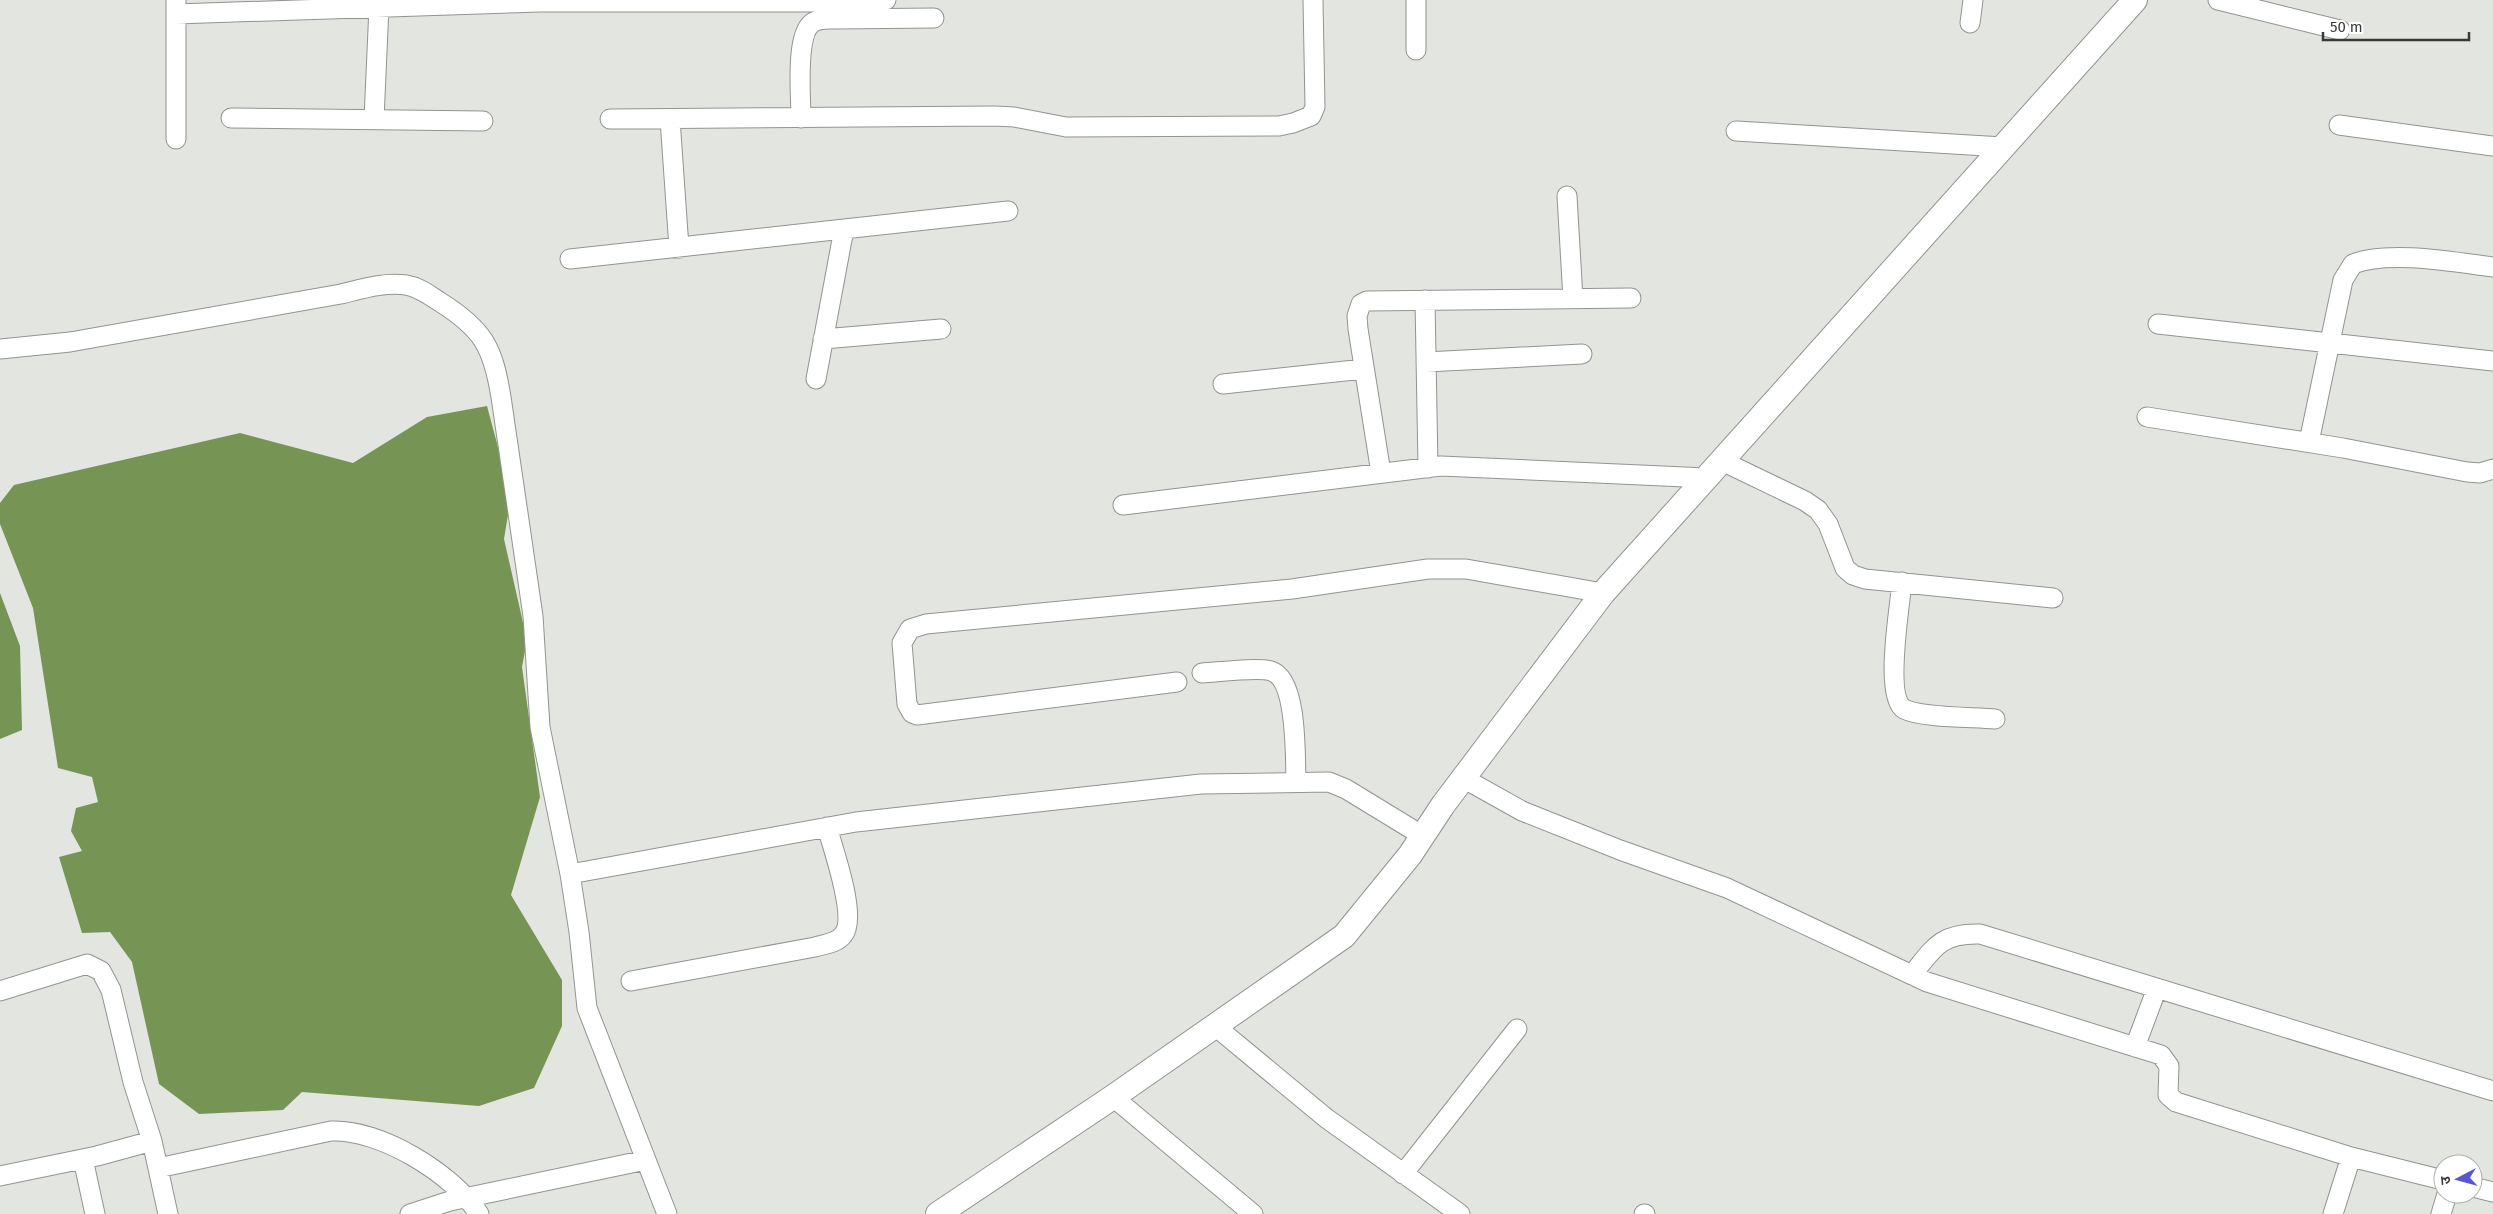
<svg xmlns="http://www.w3.org/2000/svg" width="2493" height="1214" font-family="'Fira Sans','Noto Sans Devanagari',sans-serif">
<style>
.water{fill:#769554}
.lines{fill:none;stroke-linecap:round;stroke-linejoin:round}
.minor-casing{stroke:#929490;stroke-width:21}
.tertiary-casing{stroke:#929490;stroke-width:26}
.minor{stroke:#fff;stroke-width:19}
.tertiary{stroke:#fff;stroke-width:24}
</style>
<rect width="100%" height="100%" fill="#e3e5e1"/>
<path class="water" d="M487,406L511,496L504,539L527,640L522,667L540,797L511,895L562,980V1026L534,1088L479,1106L302,1092L283,1110L199,1114L159,1084L132,962L110,932L82,933L59,857L82,851L71,831L76,808L98,802L92,777L58,768L33,608L0,524V503L14,485L240,433L353,463L427,417Z
M0,593L20,646L22,730L0,739Z"/>
<g class="lines">
<g class="minor-casing">
<path id="minor" d="M2218,0L2340,30
M176,14L540,2H866L886,0
M1970,23L1973,0
M1416,50V0
M231,118L483,121
M801,118C801,97 795,36 812,23C819,18 827,19 835,19L934,18
M374,119L379,7
M610,119L995,116L1014,117L1066,127L1279,126L1293,123L1311,116L1315,107L1313,0
M670,119L679,248
M2339,125L2493,146
M1736,131L2003,147
M176,139V0
M1567,196L1573,299
M570,259L1008,211
M1425,300L1428,468
M2158,324L2493,361
M823,339L941,329
M0,349L70,342L341,294C362,289 384,282 406,285C419,287 429,295 440,302C483,329 493,347 501,397L533,616L540,727L570,874L579,932L587,1008L667,1214
M1426,362L1582,354
M816,379L844,229
M1223,384L1364,369
M2147,417L2343,448L2467,472L2480,473L2493,469
M2309,442L2343,280L2353,264C2388,250 2454,262 2493,267
M1722,461L1805,501L1818,510L1828,524L1845,568L1853,575L1865,579L2053,598
M1381,473L1358,329L1357,316L1361,304L1367,301L1631,298
M1123,505L1441,466L1707,478
M1902,582C1900,606 1884,696 1904,709C1921,718 1974,717 1995,719
M1202,673C1219,672 1258,667 1271,671C1298,679 1295,757 1296,782
M1177,682L917,715L912,713L907,704L902,643L910,629L926,624L1292,589L1428,569H1466L1603,593
M1463,778L1522,811L1620,850L1727,888L1927,982L2161,1055L2169,1066L2168,1095L2176,1102L2351,1157L2443,1180
M570,874L856,822L1201,784L1329,782L1346,789L1423,836
M1912,975C1934,947 1941,933 1980,934L2493,1091
M631,981L815,947C825,944 837,943 843,935C858,918 833,849 827,827
M0,991L87,964L101,971L111,990L133,1082L152,1141L168,1214
M1215,1026L1326,1118L1460,1214
M2135,1047L2157,988
M1113,1097L1253,1214
M83,1159L95,1214
M158,1168L331,1131C380,1129 452,1173 479,1214
M1403,1174L1517,1029
M0,1176L97,1156L152,1141
M2473,1187L2493,1192
M410,1214L450,1201L646,1160
M1644,1214H1645
M2333,1214L2351,1157
M2441,1214L2447,1194"/>
</g>
<g class="tertiary-casing">
<path id="tertiary" d="M938,1214L1113,1097L1344,936L1410,855L1443,805L1603,593L2135,0"/>
</g>
<use href="#minor" class="minor"/>
<use href="#tertiary" class="tertiary"/>
</g>
<g transform="translate(2458 1179) rotate(264)"><circle r="24" fill="#ffffff" stroke="#b0b0b0"/>
<path d="M0-4L9 19L0 12L-9 19Z" fill="#5a56ce"/>
<text y="-8" font-size="14" font-weight="bold" text-anchor="middle" fill="#393a39">उ</text>
</g>
<path d="M2323 32v8h146v-8" fill="none" stroke="#393a39" stroke-width="2.5"/>
<text x="2330" y="32" font-size="15" fill="#393a39" stroke="#ffffff" stroke-width="4" paint-order="stroke">50 m</text>
</svg>
